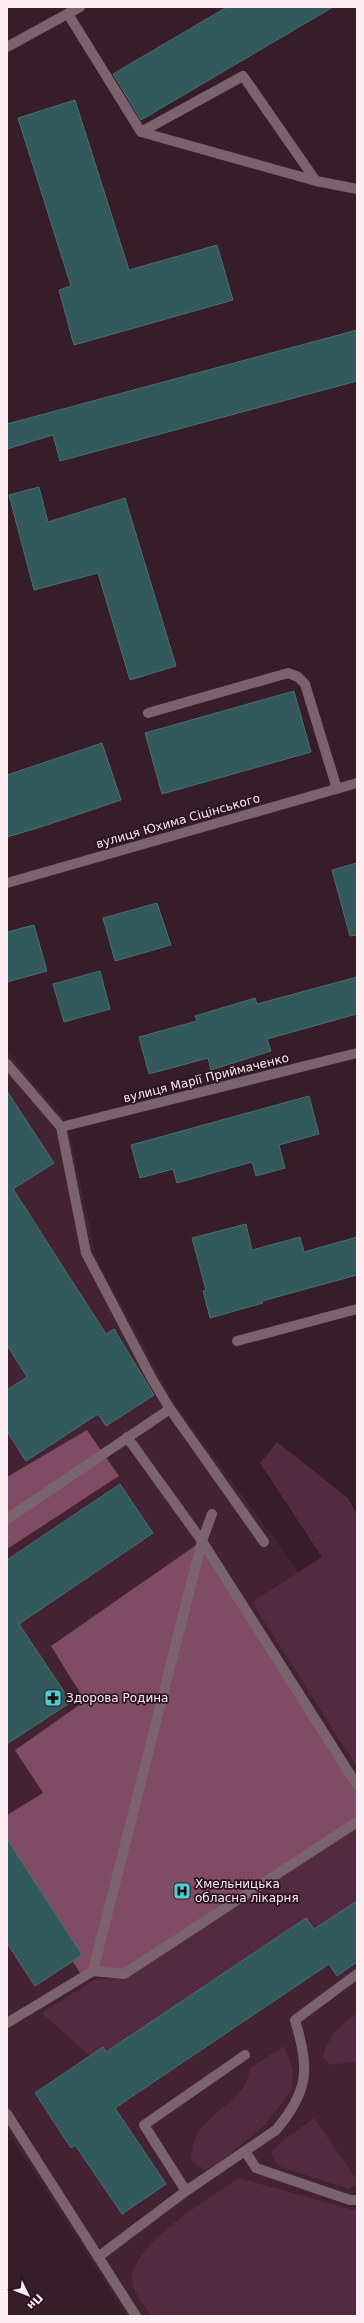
<svg xmlns="http://www.w3.org/2000/svg" width="364" height="2323" font-family="'DejaVu Sans',sans-serif">
<style>
.built{fill:#432332}
.green{fill:#532b3e}
.forest{fill:#804c64}
.building{fill:#32595b;stroke:#486f71}
.lines{fill:none;stroke-linecap:round;stroke-linejoin:round}
.minor{stroke:#7b636d;stroke-width:10}
.labels{text-anchor:middle;stroke-width:3.5;stroke-linejoin:round;paint-order:stroke}
.street-label{font-size:12px;fill:#fdeef4;stroke:#2b131f}
.poi-label{font-size:12px;fill:#fdeef4;stroke:#2b131f;text-anchor:start}
</style>
<rect width="100%" height="100%" fill="#361d28"/>
<path class="built" d="M7,1051L67,1121L97,1259L175,1404L357,1651V2316H127L7,2130Z"/>
<path class="green" d="M277,1442L348,1498L357,1515V1767L252,1602L322,1557L260,1463Z
M357,1826V1901L314,1929L306,1918L106,2052L103,2047L90,2056L42,2013L94,1980L129,1976Z
M357,2013V2061L330,2065L323,2057C327,2038 341,2024 357,2013Z
M284,2046L293,2070L292,2089L265,2125L220,2162L205,2170L191,2160C192,2154 192,2145 195,2139C208,2109 245,2105 250,2068Z
M314,2118L357,2180V2184L349,2189L278,2166L271,2153L278,2145Z
M239,2178L357,2211V2316H151C145,2306 131,2290 132,2278C134,2243 211,2197 239,2178Z"/>
<path class="forest" d="M87,1430L119,1476L7,1549V1477Z
M202,1541L357,1785V1822L124,1974L82,1976L7,1861V1815L43,1793L15,1750L85,1701L51,1646Z"/>
<path class="building" d="M227,7H333L141,120L113,74Z
M75,100L129,270L217,245L233,300L74,345L59,290L71,286L18,118Z
M357,330V381L60,461L53,435L7,449V424Z
M39,487L48,522L125,498L176,666L130,680L98,573L34,590L9,495Z
M294,691L311,752L162,794L145,733Z
M102,743L121,800L41,827L7,837V775Z
M357,863V935L350,936L332,870Z
M157,903L171,945L115,961L103,918Z
M34,925L47,971L7,982V932Z
M100,971L110,1009L64,1022L53,984Z
M357,977V1014L267,1039L271,1051L211,1070L208,1058L149,1074L139,1037L197,1021L195,1016L255,998L257,1004Z
M7,1091L54,1163L13,1189L106,1334L114,1329L154,1395L106,1426L98,1414L26,1461L7,1431V1390L27,1377L7,1345Z
M309,1096L319,1134L279,1145L285,1168L256,1176L252,1162L177,1183L173,1169L140,1178L131,1145Z
M246,1224L252,1250L300,1237L304,1252L357,1237V1275L262,1301L263,1303L210,1318L203,1291L206,1290L192,1238Z
M120,1484L153,1533L19,1624L71,1702L7,1744V1560Z
M7,1839L82,1955L35,1986L7,1943Z
M357,1901V1962L337,1976L329,1964L115,2108L166,2184L122,2214L75,2145L71,2148L35,2093L103,2047L106,2052L306,1918L314,1929Z"/>
<g class="lines">
<path class="minor" d="M68,14L141,132L316,181L357,189
M7,47L80,7
M141,132L243,76L316,181
M148,713L288,673L298,677L305,684L337,789
M7,883L357,783
M7,1064L61,1127L86,1253L152,1379L170,1409L264,1542
M61,1127L357,1053
M237,1341L357,1309
M127,1437L202,1541
M7,1519L170,1409
M202,1541L212,1514
M93,1971L124,1974L357,1822
M7,2023L93,1971L202,1541L357,1785
M7,2114L136,2316
M245,2151L256,2168L350,2200H357
M186,2191L144,2125L245,2055
M98,2257L186,2191L276,2130C310,2090 309,2068 295,2020L357,1974"/>
</g>
<defs>
<g id="pharmacy-square" transform="scale(0.9)"><rect x="-9" y="-9" width="18" height="18" rx="4" fill="#51ccd4" stroke="#2b131f"/><path d="M-2-6h4v4h4v4h-4v4h-4v-4h-4v-4h4Z" fill="#111"/></g>
<g id="hospital-square" transform="scale(0.9)"><rect x="-9" y="-9" width="18" height="18" rx="4" fill="#51ccd4" stroke="#2b131f"/><path d="M-5-5h3v3.5h4V-5h3V5h-3V1.5h-4V5h-3Z" fill="#111"/></g>
</defs>
<g fill-rule="evenodd">
<use href="#pharmacy-square" x="53" y="1698"/>
<use href="#hospital-square" x="182" y="1891"/>
</g>
<g class="labels">
<g class="street-label">
<text transform="translate(178 821) rotate(-16)" y="4">вулиця Юхима Сіцінського</text>
<text transform="translate(206 1078) rotate(-14)" y="4">вулиця Марії Приймаченко</text>
</g>
<g class="poi-label">
<text x="66" y="1702">Здорова Родина</text>
<text x="195" y="1888">Хмельницька<tspan x="195" dy="14">обласна лікарня</tspan></text>
</g>
</g>
<rect width="364" height="2323" fill="none" stroke="#fdeef4" stroke-width="16"/>
<g transform="translate(28 2295) rotate(133)" stroke="#2b131f" stroke-width="3" paint-order="stroke">
<path d="M0-3L7 15L0 10L-7 15Z" fill="#fdeef4"/>
<text y="-6" font-size="11" font-weight="bold" text-anchor="middle" fill="#fdeef4">Пн</text>
</g>
</svg>
